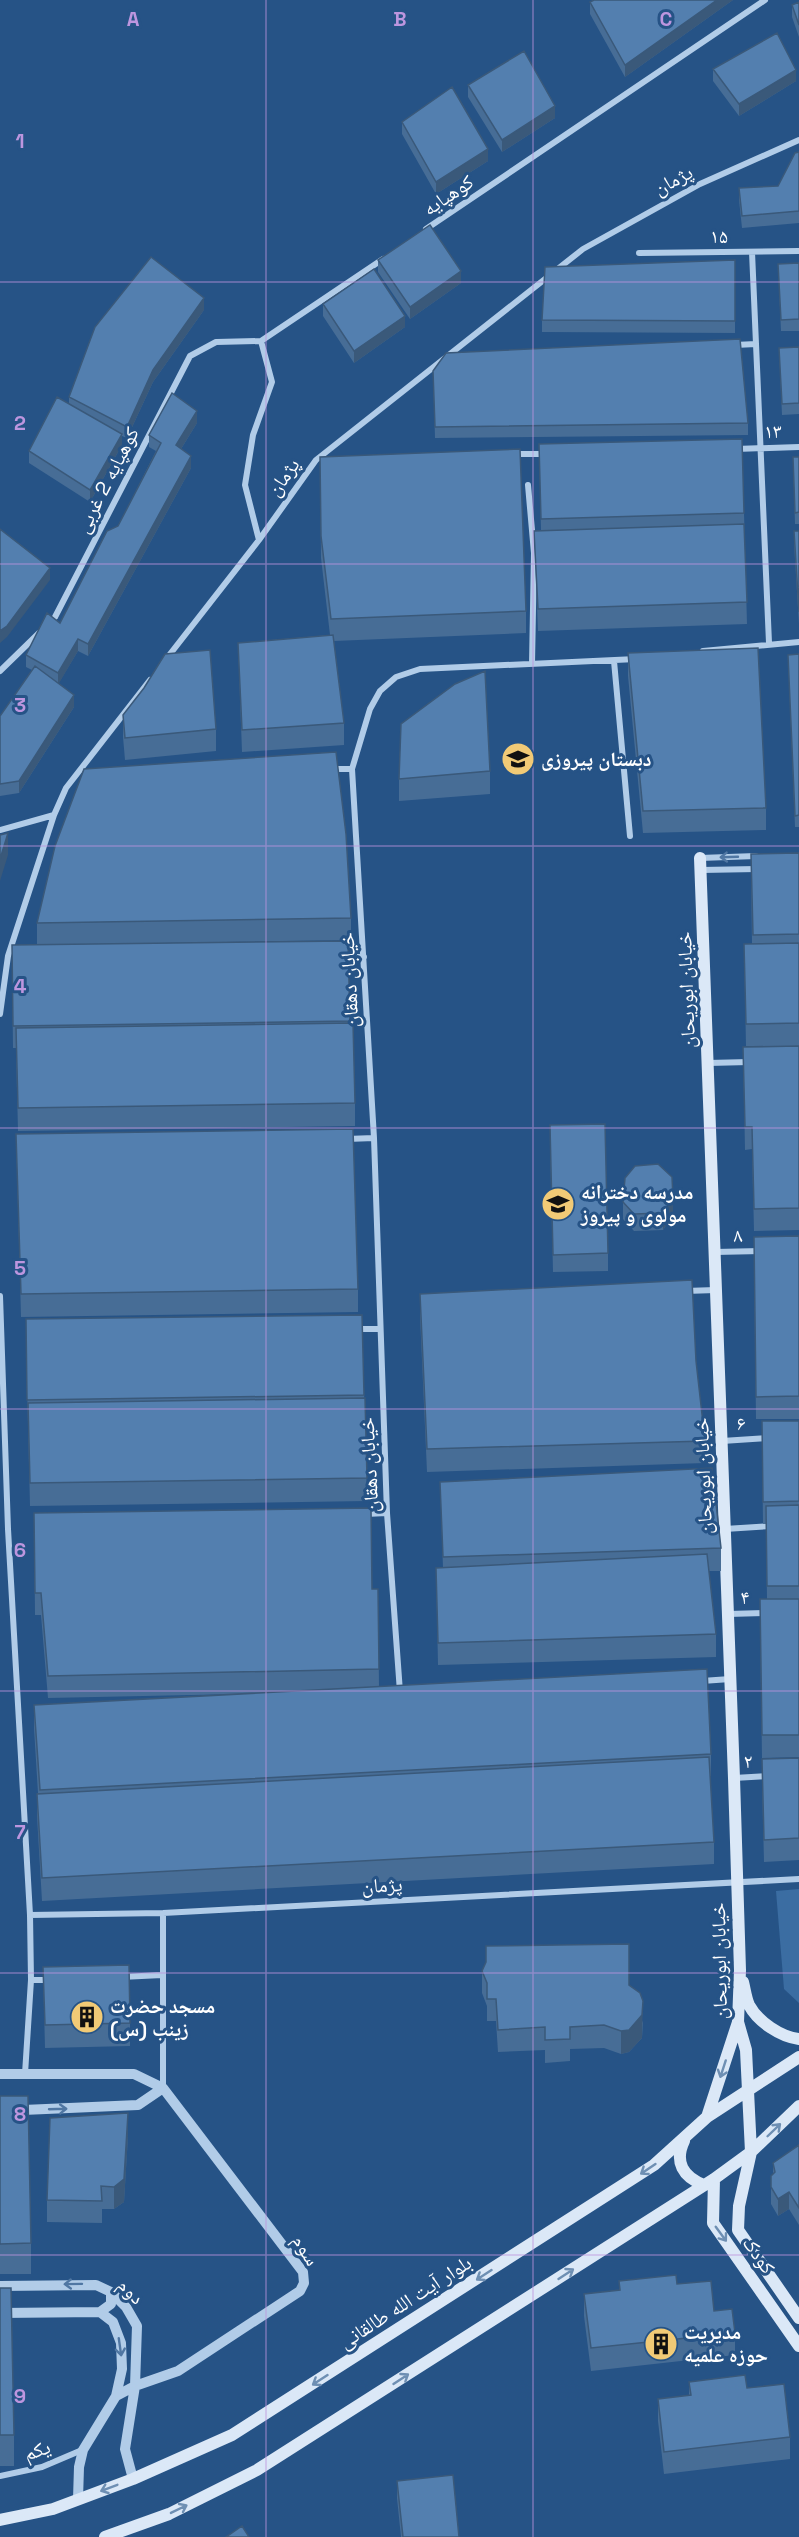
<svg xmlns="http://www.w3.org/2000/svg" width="799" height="2537" font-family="'Space Grotesk','Noto Naskh Arabic',sans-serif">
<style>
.green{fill:#3b6da2}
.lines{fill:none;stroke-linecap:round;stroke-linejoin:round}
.minor{stroke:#b1cce8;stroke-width:6}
.tertiary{stroke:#b1cce8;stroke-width:10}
.secondary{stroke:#dbe8f7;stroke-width:12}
.wall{fill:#476d96}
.shaded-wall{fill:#3a597a}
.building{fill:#537faf;stroke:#3a597a;stroke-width:1.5}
.oneway{stroke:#5077a3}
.oneway2{stroke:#6e8fb3}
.grid{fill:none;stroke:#bd96df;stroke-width:1.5;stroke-opacity:0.55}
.labels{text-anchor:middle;stroke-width:6;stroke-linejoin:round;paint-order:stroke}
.street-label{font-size:20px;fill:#fff;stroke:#265386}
.poi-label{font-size:20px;font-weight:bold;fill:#fff;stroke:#265386;text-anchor:start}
.grid-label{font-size:20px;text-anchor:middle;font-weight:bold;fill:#bd96df;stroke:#265386;stroke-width:6;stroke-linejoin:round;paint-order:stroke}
</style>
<rect width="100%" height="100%" fill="#265386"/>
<path class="green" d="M799,1889V2003L784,1989L776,1891Z"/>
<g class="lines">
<path class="minor" d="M426,229L765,0
M752,252L769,643
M639,253L799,251
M735,345L756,344
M736,449L799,447
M514,454H546
M528,485L534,553L532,664
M259,540L245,485L253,435L272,382L261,341L383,259
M48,624L55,617L190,356L216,342L261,341
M703,651L799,642
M167,658L259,540L316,460L583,249L700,184L799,140
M614,661L630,836
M0,671L39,633
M332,769H352
M0,830L54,815
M700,858L756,856
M701,870L757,869
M342,957H364
M0,1014L8,956L54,815L66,788L150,680
M708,1063L749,1062
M347,1139L374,1138
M715,1252L761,1251
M685,1291L716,1290
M0,1296L8,1529L30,1915L31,1980L25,2074
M356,1329H379
M722,1441L768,1438
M365,1514L387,1513
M725,1529L771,1526
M728,1614L767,1613
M702,1681L730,1679
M400,1692L387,1513L374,1138L352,769L370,709L380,691L396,677L420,669L636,659
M734,1778L769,1776
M30,1915L163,1913L799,1879
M121,1977L162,1975
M31,1980H51
M163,2088V1913
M0,2476L42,2467L82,2450"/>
<path class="tertiary" d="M0,2074H134L163,2088L303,2272L304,2283L300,2291L178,2371L135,2386L116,2396
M0,2111L138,2105L163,2088
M0,2286L96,2285L111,2292L126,2307L137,2326L135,2386L125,2449L133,2479
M100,2312L111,2304V2292
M0,2313L100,2312L113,2322L121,2343L122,2369L116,2396L83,2450L79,2467L78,2499"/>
<path class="secondary" d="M700,858L734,1778L740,1970L738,2022L746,2050L751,2152L739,2206L738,2230L799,2318
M743,1982C745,1990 746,1999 749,2005C758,2022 781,2037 799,2039
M707,2117L738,2022
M684,2141C674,2162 683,2177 704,2185
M714,2179L713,2223L799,2346
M0,2520L53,2509L133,2479L232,2435L654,2165L707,2117L799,2057
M105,2537L169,2514L257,2470L714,2179L751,2152L799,2106"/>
</g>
<path class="wall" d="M594,0H733L625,77L590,14V2Z
M799,2V37L792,17V5Z
M713,69L796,81L739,116L713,81Z
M468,85L555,118L502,152L468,97Z
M402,122L488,161L436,194L402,134Z
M799,152V223L742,228L739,200V188L778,186Z
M378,260L461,283L410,319L378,272Z
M735,260V333L542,332V320Z
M799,263V331H781L778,264Z
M323,304L405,327L354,363L323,316Z
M204,310L153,382L127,438L122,436V445L90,502L29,463V451L69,404V397Z
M799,347V414L782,415L779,348Z
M433,371L748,423V435L435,438Z
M197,423L181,449L191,468L88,656L78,651L58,684L74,707L19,793L0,796V716L32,670L26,667V655L60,623L118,526L156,451L149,447V435Z
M742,439L747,624L538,631L534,531L541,530L539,444Z
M320,457L526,611V633L334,641L344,723V745L242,752L238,643L330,635L321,558Z
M793,457H799V524H795Z
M794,531H799V624L794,543Z
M628,653L766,808V830L643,833L628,676Z
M799,654V827H795L788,655Z
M123,715L216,729V751L125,760L123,737Z
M490,771V794L399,801V779Z
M799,853V1046H746L744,944H752L751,876Z
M351,918V940L37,945V923Z
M348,941L350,1023L355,1103V1126L18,1131L16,1048H13L12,968Z
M799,1046V1230L754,1231L752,1149L745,1150L743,1047Z
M16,1134L358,1289V1312L21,1317Z
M550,1142L608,1253V1271L553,1272Z
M623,1202L673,1215L663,1230L634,1231L623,1219Z
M799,1236V1419H756L754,1259Z
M420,1294L696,1361L705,1441V1463L427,1472L420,1316Z
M362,1315L367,1501L30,1506L26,1342Z
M799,1421V1757L762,1758L760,1622L767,1599L766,1524H763L762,1444Z
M440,1482L721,1548V1571H709L716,1634V1657L438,1665L436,1568H443Z
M34,1513L372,1589H378L379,1687L711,1754V1776H710L714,1842V1864L42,1901L37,1816V1794L38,1793L34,1728V1705L240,1694L48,1698L41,1615H35Z
M799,1758V1860L764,1862L762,1781Z
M43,1967L130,2023V2046L45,2048Z
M482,1971L629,1985L643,2023L642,2038L629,2052L621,2054L604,2048L570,2049V2061L545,2063V2050L498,2052L496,2021H487V2006L482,1993Z
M0,2096L31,2243V2274H0Z
M128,2136L124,2202L114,2209H102V2223L47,2222V2200Z
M799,2145V2225L789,2209L778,2216L771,2204V2176L773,2174V2163Z
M619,2281L677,2284L714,2311L735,2333V2355L591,2371L584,2316V2294L619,2290Z
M0,2288L14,2435V2466H0Z
M689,2382L747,2388L790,2437V2459L664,2474L658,2421V2399L689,2395Z
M397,2481L459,2537H401L397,2498Z"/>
<path class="shaded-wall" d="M717,0H733L625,77V65Z
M796,70V81L739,116V104Z
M555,106V118L502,152V140Z
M488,149V161L436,194V182Z
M461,271V283L410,319V307Z
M204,298V310L153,382L127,438V427L153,370Z
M405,316V327L354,363V351Z
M197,411V423L176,457V445Z
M122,434V445L90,502V490Z
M191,456V468L88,656V644Z
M50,568V580L7,637L0,643V631Z
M78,639V651L58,685V673Z
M74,695V707L19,793V781Z
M8,833V855L0,881V859Z
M673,1198V1215L663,1230V1213Z
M643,2001L642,2038L629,2052L621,2054V2031Z
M128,2113V2136L124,2202L114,2209V2187Z
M789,2192V2209L778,2216V2199Z"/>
<path class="building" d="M594,0H717L625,65L590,2Z
M799,2V25L792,5Z
M777,33L796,70L739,104L713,69Z
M524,51L555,106L502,140L468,85Z
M452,87L488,149L436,182L402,122Z
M799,152V211L742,216L739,188L778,186L795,153Z
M430,225L461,271L410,307L378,260Z
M151,257L204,298L153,370L127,427L69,397L95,327Z
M735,260V321L542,320L545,267Z
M799,263V319L781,320L778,264Z
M374,269L405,316L354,351L323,304Z
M740,339L748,423L435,427L433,371L446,353Z
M799,347V403L782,404L779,348Z
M172,393L197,411L176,445L191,456L88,644L78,639L58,673L26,655L47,613L60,623L107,531L118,526L161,443L149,435Z
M57,397L122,434L90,490L29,451Z
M742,439L744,513L541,519L539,444Z
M520,449L526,611L331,619L321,536L320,457Z
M793,457H799V512L795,513Z
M744,524L747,602L538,609L534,531Z
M0,529L50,568L7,626L0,631Z
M794,531H799V612Z
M333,635L344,723L242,730L238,643Z
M758,648L766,808L643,811L628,653Z
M210,650L216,729L125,738L123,715L144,688L165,654Z
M799,654V815L795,816L788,655Z
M35,666L74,695L19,781L0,784V716Z
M485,671L490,771L399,779L401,724L455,684Z
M336,752L346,834L351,918L37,923L55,846L84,769Z
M8,833L0,859V835Z
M799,853V934L753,935L751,854Z
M348,941L350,1021L13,1026L12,945Z
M799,943V1023L746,1024L744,944Z
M353,1023L355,1103L18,1108L16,1028Z
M799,1046V1208L754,1209L752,1127H745L743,1047Z
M605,1124L608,1253L553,1255L550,1125Z
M353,1129L358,1289L21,1294L16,1134Z
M658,1164L672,1177L673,1198L663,1213L634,1214L623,1202L625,1178L635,1166Z
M799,1236V1396L756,1397L754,1237Z
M692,1280L696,1361L705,1441L427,1449L420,1294Z
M362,1315L364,1395L27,1400L26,1319Z
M365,1398L367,1478L30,1483L28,1403Z
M762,1421H799V1501L763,1502Z
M712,1468L721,1548L443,1557L440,1482Z
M799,1505V1586H767L766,1506Z
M371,1508L372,1589H378L379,1669L48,1676L41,1593H35L34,1513Z
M707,1554L716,1634L438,1643L436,1568Z
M760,1599H799V1735H762Z
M707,1669L711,1754L40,1790L34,1705Z
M709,1757L714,1842L42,1878L37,1794Z
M799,1758V1838L764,1840L762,1759Z
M629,1944V1985L640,1993L643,2001L642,2015L629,2030L621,2031L604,2025L570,2027V2039L545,2040V2027L498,2030L496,1999H487V1983L482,1971L486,1962V1946Z
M129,1965L130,2023L45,2025L43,1967Z
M0,2096H28L31,2243L0,2244Z
M128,2113L124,2179L114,2187L101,2186L102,2201L47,2200L50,2118Z
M799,2145V2208L789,2192L778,2199L771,2187V2176L775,2172L773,2163Z
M676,2275L677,2284L711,2281L714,2311L732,2309L735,2333L591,2348L584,2294L620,2290L619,2281Z
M0,2288H11L14,2435H0Z
M745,2375L747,2388L784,2384L790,2437L664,2452L658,2399L691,2395L689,2382Z
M453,2475L459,2537H403L397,2481Z
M242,2526L249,2537H226Z"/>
<defs><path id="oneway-shaft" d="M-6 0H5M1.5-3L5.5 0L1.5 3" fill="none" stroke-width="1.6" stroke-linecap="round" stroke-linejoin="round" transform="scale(1.5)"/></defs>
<g class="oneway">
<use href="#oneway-shaft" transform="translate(729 857) rotate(178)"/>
<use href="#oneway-shaft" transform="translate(58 2109) rotate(-2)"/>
<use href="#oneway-shaft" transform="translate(73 2284) rotate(179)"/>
<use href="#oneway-shaft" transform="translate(120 2347) rotate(82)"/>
</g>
<g class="oneway2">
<use href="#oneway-shaft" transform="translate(723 2069) rotate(108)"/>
<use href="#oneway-shaft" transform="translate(774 2130) rotate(-44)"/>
<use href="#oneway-shaft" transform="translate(648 2169) rotate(146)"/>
<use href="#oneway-shaft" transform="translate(721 2234) rotate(54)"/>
<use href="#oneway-shaft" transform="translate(566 2274) rotate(-33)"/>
<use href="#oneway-shaft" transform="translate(484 2275) rotate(147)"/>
<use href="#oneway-shaft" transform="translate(401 2379) rotate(-33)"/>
<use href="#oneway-shaft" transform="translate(320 2380) rotate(147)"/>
<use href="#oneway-shaft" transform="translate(109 2488) rotate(159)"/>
<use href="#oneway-shaft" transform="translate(179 2509) rotate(-26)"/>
</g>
<path class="grid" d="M266,0V2537M533,0V2537M0,282H799M0,564H799M0,846H799M0,1128H799M0,1409H799M0,1691H799M0,1973H799M0,2255H799"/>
<defs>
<g id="school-disc" transform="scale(1.725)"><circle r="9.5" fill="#f1ca76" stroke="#265386"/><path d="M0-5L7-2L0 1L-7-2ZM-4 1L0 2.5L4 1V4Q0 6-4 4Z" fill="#111"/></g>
<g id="building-disc" transform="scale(1.725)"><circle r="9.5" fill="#f1ca76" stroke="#265386"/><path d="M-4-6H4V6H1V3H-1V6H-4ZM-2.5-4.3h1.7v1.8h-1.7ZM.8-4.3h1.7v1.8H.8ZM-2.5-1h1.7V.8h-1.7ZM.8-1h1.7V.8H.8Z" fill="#111"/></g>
</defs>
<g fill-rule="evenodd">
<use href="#school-disc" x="518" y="759"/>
<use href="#school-disc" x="558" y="1204"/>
<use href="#building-disc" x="87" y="2017"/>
<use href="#building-disc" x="661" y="2344"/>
</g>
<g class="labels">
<g class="street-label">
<text transform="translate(673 180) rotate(-28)" y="7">پژمان</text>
<text transform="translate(448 195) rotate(-34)" y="7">کوهپایه</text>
<text x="719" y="243">۱۵</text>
<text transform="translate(773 431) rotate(-1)" y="7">۱۳</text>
<text transform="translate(283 477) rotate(-55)" y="7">پژمان</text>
<text transform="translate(107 480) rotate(-63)" y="7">کوهپایه 2 غربی</text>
<text transform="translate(349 980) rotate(-93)" y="7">خیابان دهقان</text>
<text transform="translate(686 990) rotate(-92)" y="7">خیابان ابوریحان</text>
<text transform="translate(738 1235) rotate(-2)" y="7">۸</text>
<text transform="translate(741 1423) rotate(-3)" y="7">۶</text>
<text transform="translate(369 1465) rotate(-93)" y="7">خیابان دهقان</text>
<text transform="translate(703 1476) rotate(-92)" y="7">خیابان ابوریحان</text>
<text transform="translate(745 1597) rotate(-2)" y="7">۴</text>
<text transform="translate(748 1761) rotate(-3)" y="7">۲</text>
<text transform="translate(382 1885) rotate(-3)" y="7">پژمان</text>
<text transform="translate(719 1961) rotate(-91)" y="7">خیابان ابوریحان</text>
<text transform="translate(306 2250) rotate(58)" y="7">سوم</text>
<text transform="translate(759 2255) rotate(55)" y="7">کودک</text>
<text transform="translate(131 2291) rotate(45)" y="7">دوم</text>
<text transform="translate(405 2302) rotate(-33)" y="7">بلوار آیت الله طالقانی</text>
<text transform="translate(37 2450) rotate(-19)" y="7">یکم</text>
</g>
<g class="poi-label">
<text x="541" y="766">دبستان پیروزی</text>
<text x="581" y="1199">مدرسه دخترانه<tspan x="581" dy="23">مولوی و پیروز</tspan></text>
<text x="110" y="2013">مسجد حضرت<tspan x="110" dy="23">زینب (س)</tspan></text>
<text x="684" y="2339">مدیریت<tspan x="684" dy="23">حوزه علمیه</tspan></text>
</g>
</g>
<g class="grid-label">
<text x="133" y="26">A</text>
<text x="400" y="26">B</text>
<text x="666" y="26">C</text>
<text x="20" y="148">1</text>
<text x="20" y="430">2</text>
<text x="20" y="712">3</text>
<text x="20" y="993">4</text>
<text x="20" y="1275">5</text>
<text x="20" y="1557">6</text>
<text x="20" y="1839">7</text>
<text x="20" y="2121">8</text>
<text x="20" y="2403">9</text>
</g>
</svg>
